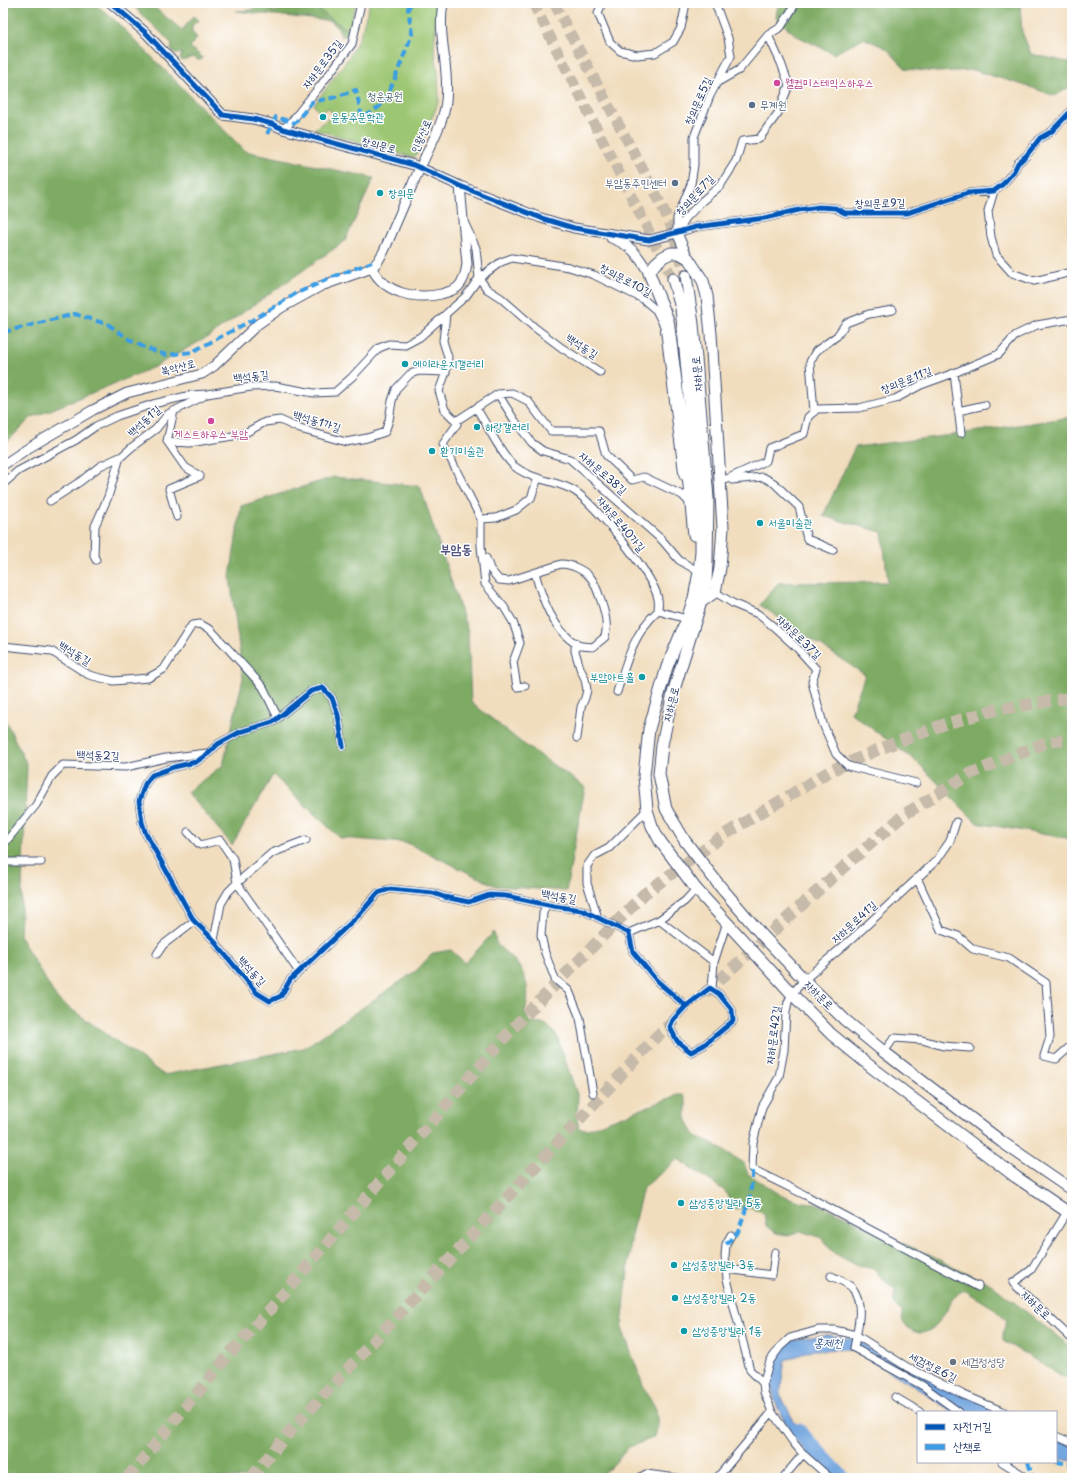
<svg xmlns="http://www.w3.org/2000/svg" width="1075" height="1481" font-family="'Playpen Sans','Poor Story',sans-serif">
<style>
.green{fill:#9dc672;stroke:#5c7a68}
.forest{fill:#7eab64;stroke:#4c6d61}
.water{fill:#73a6df;stroke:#476a9e}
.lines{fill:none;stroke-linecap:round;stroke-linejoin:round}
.river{stroke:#73a6df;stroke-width:16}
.primary-tunnel{stroke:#c6baaa;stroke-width:11;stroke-dasharray:11 5.5;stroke-linecap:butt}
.trunk-tunnel{stroke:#c6baaa;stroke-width:12;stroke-dasharray:12 6;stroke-linecap:butt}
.minor-casing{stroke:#3b496c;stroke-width:9}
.tertiary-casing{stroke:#3b496c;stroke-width:11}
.primary-casing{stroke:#3b496c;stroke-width:13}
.minor{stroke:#fff;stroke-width:7}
.tertiary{stroke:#fff;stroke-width:9}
.primary{stroke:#fff;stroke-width:11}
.tertiary-bridge-casing{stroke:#3b496c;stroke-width:11;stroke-linecap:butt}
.tertiary-bridge{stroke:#fff;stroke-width:9}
.quiet{stroke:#3b9de6;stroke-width:4;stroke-dasharray:8 4;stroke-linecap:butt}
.cycleway-casing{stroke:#fff;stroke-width:8}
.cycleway{stroke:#0057b8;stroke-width:5}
.hotel-dot{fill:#d1479c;stroke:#fff;stroke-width:1.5}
.service-dot{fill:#5c6f8a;stroke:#fff;stroke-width:1.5}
.culture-dot{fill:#0f9aa8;stroke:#fff;stroke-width:1.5}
.worship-dot{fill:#6b7280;stroke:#fff;stroke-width:1.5}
.labels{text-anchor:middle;stroke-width:3;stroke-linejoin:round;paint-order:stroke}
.street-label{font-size:11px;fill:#1b2f5e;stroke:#fff}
.hotel-label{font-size:11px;fill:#b23c85;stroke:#fff;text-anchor:start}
.park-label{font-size:11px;fill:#425c64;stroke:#fff}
.service-label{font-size:11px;fill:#4e5e75;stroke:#fff;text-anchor:start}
.culture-label{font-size:11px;fill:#0d838f;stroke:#fff;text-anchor:start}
.worship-label{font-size:11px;fill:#5b616d;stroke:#fff;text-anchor:start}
.water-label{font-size:12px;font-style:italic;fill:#3a598b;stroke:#fff}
.quarter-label{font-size:13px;font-weight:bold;fill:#535580;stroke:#fff}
</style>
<rect width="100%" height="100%" fill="#fff"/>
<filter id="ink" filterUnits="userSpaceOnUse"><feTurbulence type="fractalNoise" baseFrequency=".025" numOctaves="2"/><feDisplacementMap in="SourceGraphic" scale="8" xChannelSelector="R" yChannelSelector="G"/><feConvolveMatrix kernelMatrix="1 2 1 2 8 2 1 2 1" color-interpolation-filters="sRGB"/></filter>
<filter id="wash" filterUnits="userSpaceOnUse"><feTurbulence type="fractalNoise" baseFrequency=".012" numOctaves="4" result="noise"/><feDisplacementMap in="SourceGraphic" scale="16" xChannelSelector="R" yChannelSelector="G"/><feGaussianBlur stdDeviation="0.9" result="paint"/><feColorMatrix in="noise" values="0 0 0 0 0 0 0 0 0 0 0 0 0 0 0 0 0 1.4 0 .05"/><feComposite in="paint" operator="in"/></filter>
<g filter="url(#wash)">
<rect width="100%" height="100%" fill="#f1ddbd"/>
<path class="green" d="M318,3H356L349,31L313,6L318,4Z
M370,3H438L434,47L438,73L439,101L419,149L414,158L314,129L334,115L328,108L320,113L314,105L349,57L360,36Z"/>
<path class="forest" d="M3,3H94L117,22L245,151L374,178L345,241L211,335L152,368L31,418L3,446Z
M131,3H149L182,30L194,16L199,20L192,25V31L197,38L190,47L203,58L201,60H198L193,57L183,61L180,59L182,53L177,54L171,50L172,44L148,20C142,17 136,8 131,3Z
M263,3L266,6L272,5L273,7V12L280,10V4L283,3H318V4L313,6L349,31L342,38L338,28L331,21L236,11C245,11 256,10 263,3Z
M778,3H1020L1022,32L1031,54L1072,63V74L1068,88L1055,96L1030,87L973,70L937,72L906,69L886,48L863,38L834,54L797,36L776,18Z
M1072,417V839L977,823L917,762L851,713L865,675L760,605L778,583L888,582L882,532L823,516L855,447L952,435Z
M334,477L420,486L468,632L471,702L522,743L585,787L566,891L496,886L407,843L340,838L273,775L232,845L187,792L223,765L243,678L230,577L241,506Z
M3,715L27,765L20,937L57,999L164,1075L304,1048L417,970L433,953L451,950L465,963L494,932C495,936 495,941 497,944C501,950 509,954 513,959C527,974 531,993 525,1012L530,1023L545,1024L556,1034L578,1097L577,1118L579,1129H588L678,1095H683L686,1099V1118L694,1134L699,1138L707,1140L744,1163L748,1174L781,1195L802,1202L816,1203L991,1284L1072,1348V1380L1064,1377L1003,1341V1331L1007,1321L992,1307L964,1290C961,1292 958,1293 956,1296C945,1310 932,1346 908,1328C902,1323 902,1319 902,1311C893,1306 893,1302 895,1291L873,1269L854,1264L834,1253L820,1237L800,1231L788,1235L776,1233L766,1226L764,1214L751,1208L733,1209L725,1191L678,1159L643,1188L632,1231L622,1328L643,1385L656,1409L658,1427L653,1438L629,1447L614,1464L599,1478H3Z"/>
<path class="water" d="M830,1335L854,1339L885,1355L943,1393L956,1405L980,1408L988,1412H951L921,1390L851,1349L814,1350L785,1360L780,1394L798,1429L818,1456L838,1478H829C804,1451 755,1397 777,1358C780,1354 782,1348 786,1345C798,1336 815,1337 830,1335Z
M1056,1445L1072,1450V1461L1056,1458Z"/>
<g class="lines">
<path class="river" d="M900,1367L982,1412
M798,1431L842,1478
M1056,1446L1072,1449"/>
</g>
</g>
<g filter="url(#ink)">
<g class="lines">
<path class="primary-tunnel" d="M533,3L673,279
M554,3L660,202L671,226L686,276"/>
<path class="trunk-tunnel" d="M705,993L846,865L905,814L972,773L1045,743L1072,739
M127,1478L232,1351L265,1315L512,1029L644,894L727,833L830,771L879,749L945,724L995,710L1062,699L1072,698
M251,1478L291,1430L655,1038L678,1017"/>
<g class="minor-casing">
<path id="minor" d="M602,3L598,13L610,42L620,51L637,55L655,53L673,42L681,28L686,3
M718,82L739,70L768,35L781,27L796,3
M283,129L291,122L320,86L352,44L361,3
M994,191L988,211L991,237L996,255L1012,273L1034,281L1072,272
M677,233L696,227L765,218L799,210L819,207L835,208L845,213H907L968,193L994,191L1003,184L1014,171L1018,163L1026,156L1040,138L1051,132L1072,110
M677,233L686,218L702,201L720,186L736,161L742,141L759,139L778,113L789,85L781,63L768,35
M677,233V218L691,184L694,165V137L710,96L731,56L728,38L715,3
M446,314L443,341L448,357L446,372L439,391L445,410L456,421L457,424L443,444L481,519V546L485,584L504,607L513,622L520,643L513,662L517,687L525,686
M600,372L562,348L534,327L501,298L487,289L479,278L501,262L512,258L569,267L594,275L643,299L656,310L664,326L683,476
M954,373L961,433
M498,394L515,421L532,443L543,451L570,459L662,540L679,560L699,572
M476,408C488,425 499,452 514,466C531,480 554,480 573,490C593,501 655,577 658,599C659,603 658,608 658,611
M174,411L167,441L185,467L200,476L169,489L177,517
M958,411L985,405
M814,412L810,362L816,351L837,336L846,323L869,314L893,310
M456,421L498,394L512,393L528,401L551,431H599L606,455L632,480L644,477L682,495L690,503
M167,441L189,443L233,436L247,432L265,422L280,420L300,429L346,442L367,438L385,432L389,420L392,401L396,389L410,374L419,371L446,372
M732,480L763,477L774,483L799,507L807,539L833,550
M720,482L766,461L769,448L804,434L808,417L817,409L859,408L895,399L921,385L954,373L999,354L1016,335L1037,325L1072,319
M3,484L18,471L76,440L96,426L117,416L153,404L191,395L207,394L251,387L275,386L314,393L335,392L352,377L379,348L389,344L405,345L420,337L466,296L479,278L476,248L465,224
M50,501L81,481L100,466L122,456L132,447L156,429L168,414L204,396
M481,519L496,518L516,510L531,498L538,478
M486,558L490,569L499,580L509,581L561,564C571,564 584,570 591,578C596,584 606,613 606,622C607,627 606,632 605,637L593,647C589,646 582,647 578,645C553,631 542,598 535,573
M96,560L94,556L95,526L108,497L120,457
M715,592L734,604L758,614L774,627L797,648L816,669L812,682L823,724L836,754L848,766L916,783
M575,642V651L580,668L585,679L587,690L585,698L581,707L577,738
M3,646L51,651L89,675L101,678L114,681L148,678L164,669L192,625L200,624L211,630L263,687L278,718
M617,692C626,662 634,632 658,611L687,619
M343,746L338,715L332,698L323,688L311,691L273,722L240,732L218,744L209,753L196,762L174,767L152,775L145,784L139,801L142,822L146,834L194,921L214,940L217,945L257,993L270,1001L281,996L290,980L359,915L378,893L390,889L433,893L444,897L469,902L489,895L506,896L553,906L582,910L629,933L633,952L657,981L686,1006L673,1020L670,1027L677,1041L691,1052L704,1045L733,1021L732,1010L719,994L710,988L686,1006
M956,822L950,841L937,860L854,937L804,980L792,994L788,1002L786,1012L784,1050L779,1077L762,1107L753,1143L752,1169L805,1195L978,1287V1285
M188,832L200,845L220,840L233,859L237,883L299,972
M3,845L36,805L52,776L63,765L126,767L166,758L207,753
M3,862H41
M917,878L941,930L958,936L973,949L1009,958L1046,983L1050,1037L1044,1056L1056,1059L1072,1045
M546,905L543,913L541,935L545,953L555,979L569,991L580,1018L593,1093
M598,918L587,883V866L594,856L609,848L647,810
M659,920L685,901L696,889
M629,933L659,920L714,962L712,989
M214,940L221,904L228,892L237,883L272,853L306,840
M157,954L163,945L194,921
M714,962L727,922
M884,1052L894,1038L922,1040L943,1046L970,1048
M1067,1212L1031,1270L1013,1283L1072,1339
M731,1235L726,1244L725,1256L727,1279L750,1370L763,1383
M726,1269L772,1275L775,1252
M831,1276C837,1279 849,1283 853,1289C865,1305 857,1330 854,1348L923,1386L959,1412
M895,1397L920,1412
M1056,1436L1072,1443
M1002,1462L1023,1475L1024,1478
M639,1478L646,1474L677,1478
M717,1478L772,1412
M783,1478L803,1454
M830,1478L803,1454L793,1442L772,1412L764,1392L763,1383L770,1361L780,1347L790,1338L818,1330H834L856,1335L907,1367L964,1395L1004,1412"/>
</g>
<g class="tertiary-casing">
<path id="tertiary" d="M111,3L146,33L223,115L253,119L272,124L283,129L414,165L460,186L541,218L574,228L649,240L677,233L688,258
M426,155C434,138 444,120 446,101C450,68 437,36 443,3
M611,238C634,247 636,253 649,273
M372,268C384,293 415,300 441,294C447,292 453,291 458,287C464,281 466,272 467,264L460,186
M3,465L30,447L93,410L127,393L202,374L214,366L258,324L281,308L321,286L372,268L378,261L384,251L414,181"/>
</g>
<g class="primary-casing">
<path id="primary" d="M686,276L693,324L708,498L707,562L706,582L701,602L673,693L662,745L659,774L666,809L685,841L719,885L761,934L812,988L845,1020L884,1052L1002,1142L1072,1190
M673,279L681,308L697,477L701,530V551L699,572L694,598L687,619L667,667L649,729L644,776L647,810L652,826L660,841L696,889L792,994L831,1034L870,1066L1016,1177L1072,1215
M694,535L687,466L668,320L649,273L655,264L663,257L671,253H679L688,258L703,281L707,296L711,334L723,528L720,568L715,592L701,602"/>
</g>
<use href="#minor" class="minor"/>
<use href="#tertiary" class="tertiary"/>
<use href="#primary" class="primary"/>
<g class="tertiary-bridge-casing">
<path id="tertiary-bridge" d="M414,181L426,155"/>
</g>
<use href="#tertiary-bridge" class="tertiary-bridge"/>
<path class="quiet" d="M267,134L276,117L295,123L312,102L332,98L356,90L362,118L374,111L382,104L394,81L412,34L408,8L412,3
M3,331H8L75,314L109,325L133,342L153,351L167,355L192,352L256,318L295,294L335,276L372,262
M726,1244L738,1232L749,1200L752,1181V1169
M1028,1462L1033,1478
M1056,1462L1072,1464"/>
<g class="cycleway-casing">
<path id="cycleway" d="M111,3L146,33L223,115L253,119L272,124L283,129L414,165L460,186L541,218L574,228L649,240L696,227L765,218L799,210L819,207L835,208L845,213H907L968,193L994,191L1003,184L1014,171L1018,163L1026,156L1040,138L1051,132L1072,110
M343,746L338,715L332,698L323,688L311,691L273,722L240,732L218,744L209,753L196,762L174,767L152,775L145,784L139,801L142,822L146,834L194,921L214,940L217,945L257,993L270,1001L281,996L290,980L359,915L378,893L390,889L433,893L444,897L469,902L489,895L506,896L553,906L582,910L629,933L633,952L657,981L686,1006L673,1020L670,1027L677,1041L691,1052L704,1045L733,1021L732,1010L719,994L710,988L686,1006"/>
</g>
<use href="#cycleway" class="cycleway"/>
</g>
</g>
<g class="hotel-dot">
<circle cx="777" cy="83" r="4"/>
<circle cx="211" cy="421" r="4"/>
</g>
<g class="service-dot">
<circle cx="752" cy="105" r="4"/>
<circle cx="675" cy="183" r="4"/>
</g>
<g class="culture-dot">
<circle cx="323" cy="117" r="4"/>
<circle cx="380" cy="193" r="4"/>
<circle cx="405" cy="364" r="4"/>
<circle cx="477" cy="427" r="4"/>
<circle cx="432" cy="451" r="4"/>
<circle cx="760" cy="523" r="4"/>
<circle cx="642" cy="677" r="4"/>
<circle cx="681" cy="1203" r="4"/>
<circle cx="674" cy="1265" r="4"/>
<circle cx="675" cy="1298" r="4"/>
<circle cx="684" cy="1331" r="4"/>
</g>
<circle class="worship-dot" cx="953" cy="1362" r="4"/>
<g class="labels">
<g class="street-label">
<text transform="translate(322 64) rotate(-53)" y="4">자하문로35길</text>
<text transform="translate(698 101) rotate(-66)" y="4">창의문로5길</text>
<text transform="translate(421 136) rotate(-66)" y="4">인왕산로</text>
<text transform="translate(379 145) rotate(15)" y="4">창의문로</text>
<text transform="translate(695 195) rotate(-47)" y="4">창의문로7길</text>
<text transform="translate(880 203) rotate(-1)" y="4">창의문로9길</text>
<text transform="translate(626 280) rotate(28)" y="4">창의문로10길</text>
<text transform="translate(582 346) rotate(33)" y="4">백석동길</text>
<text transform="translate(178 367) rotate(-14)" y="4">북악산로</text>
<text transform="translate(697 374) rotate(-95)" y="4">자하문로</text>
<text transform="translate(251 376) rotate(-6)" y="4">백석동길</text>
<text transform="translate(906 380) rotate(-22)" y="4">창의문로11길</text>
<text transform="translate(144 421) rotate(-42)" y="4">백석동1길</text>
<text transform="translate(317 421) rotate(17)" y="4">백석동1가길</text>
<text transform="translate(603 473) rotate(41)" y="4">자하문로38길</text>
<text transform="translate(621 524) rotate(50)" y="4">자하문로40가길</text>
<text transform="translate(799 637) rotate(44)" y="4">자하문로37길</text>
<text transform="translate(75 653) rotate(31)" y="4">백석동길</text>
<text transform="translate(671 704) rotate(-76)" y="4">자하문로</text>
<text transform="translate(98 755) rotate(2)" y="4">백석동2길</text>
<text transform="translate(559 896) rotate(10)" y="4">백석동길</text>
<text transform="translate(854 922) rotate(-42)" y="4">자하문로41길</text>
<text transform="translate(252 971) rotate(48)" y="4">백석동길</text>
<text transform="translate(819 995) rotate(45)" y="4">자하문로</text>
<text transform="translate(773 1035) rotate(-83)" y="4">자하문로42길</text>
<text transform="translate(1036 1305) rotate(44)" y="4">자하문로</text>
<text transform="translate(933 1367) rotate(27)" y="4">세검정로6길</text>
</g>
<g class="hotel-label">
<text x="785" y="87">웰컴미스테익스하우스</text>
<text x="211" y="438" text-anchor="middle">게스트하우스 부암</text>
</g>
<g class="park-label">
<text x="385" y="100">청운공원</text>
</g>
<g class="service-label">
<text x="760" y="109">무계원</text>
<text x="667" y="187" text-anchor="end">부암동주민센터</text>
</g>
<g class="culture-label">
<text x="331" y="121">윤동주문학관</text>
<text x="388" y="197">창의문</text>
<text x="413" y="368">에이라운지갤러리</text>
<text x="485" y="431">하랑갤러리</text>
<text x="440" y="455">환기미술관</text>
<text x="768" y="527">서울미술관</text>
<text x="634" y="681" text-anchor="end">부암아트홀</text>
<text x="689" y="1207">삼성중앙빌라 5동</text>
<text x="682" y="1269">삼성중앙빌라 3동</text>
<text x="683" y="1302">삼성중앙빌라 2동</text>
<text x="692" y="1335">삼성중앙빌라 1동</text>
</g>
<g class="worship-label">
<text x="961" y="1366">세검정성당</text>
</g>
<g class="water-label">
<text transform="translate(828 1343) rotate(1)" y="4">홍제천</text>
</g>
<g class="quarter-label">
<text x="456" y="554">부암동</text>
</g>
</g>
<rect width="1075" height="1481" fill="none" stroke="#fff" stroke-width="16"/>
<rect x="917" y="1411" width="140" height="52" fill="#ffffff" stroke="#a4acbf"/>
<rect x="925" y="1424" width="20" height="6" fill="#0057b8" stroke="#a4acbf"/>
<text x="953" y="1431" font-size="12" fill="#1b2f5e">자전거길</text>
<rect x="925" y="1444" width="20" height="6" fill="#3b9de6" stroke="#a4acbf"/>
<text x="953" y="1451" font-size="12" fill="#1b2f5e">산책로</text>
</svg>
